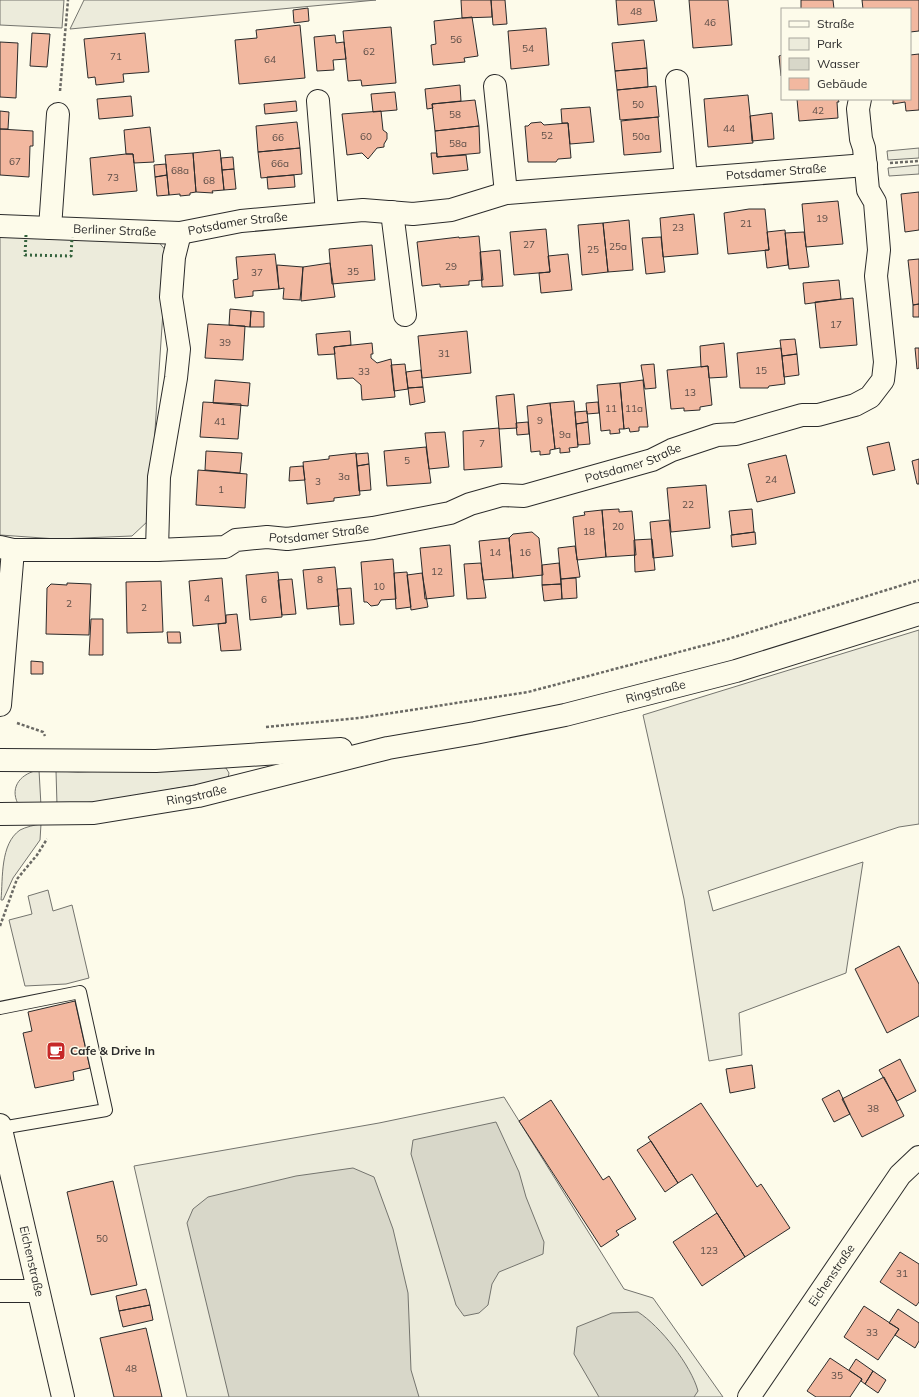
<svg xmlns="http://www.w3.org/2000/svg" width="919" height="1397" font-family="Mulish,sans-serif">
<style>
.green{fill:#ecebdb;stroke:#74746e}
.parking{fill:#eceadb;stroke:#74746e}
.water{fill:#d8d7c9;stroke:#74746e}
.building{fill:#f2b8a0;stroke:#2b2b2b}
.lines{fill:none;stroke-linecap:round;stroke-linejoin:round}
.lane-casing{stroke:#2b2b2b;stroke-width:14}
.street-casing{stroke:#2b2b2b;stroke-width:24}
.secondary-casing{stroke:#2b2b2b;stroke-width:24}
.path{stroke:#6a6964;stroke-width:2.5;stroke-dasharray:3 2;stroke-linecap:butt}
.lane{stroke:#fdfbea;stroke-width:12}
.street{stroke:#fdfbea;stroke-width:22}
.secondary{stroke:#fdfbea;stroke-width:22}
.hedge{stroke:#34623c;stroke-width:3;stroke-dasharray:2 3;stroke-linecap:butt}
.labels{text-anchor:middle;stroke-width:3;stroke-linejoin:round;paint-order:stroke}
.number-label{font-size:10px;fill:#5d4e48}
.street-label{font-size:12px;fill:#2b2b2b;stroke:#fdfbea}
.poi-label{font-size:12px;font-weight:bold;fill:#2b2b2b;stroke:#fdfbea;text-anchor:start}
</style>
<rect width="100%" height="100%" fill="#fdfbea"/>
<path class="green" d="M0,0H64L62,28L0,25Z
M84,0H376L70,29Z
M919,148V158L888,160L887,151Z
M919,165V174L889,176L888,168Z
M0,233L157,240L167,252L149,520L132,536L57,539L0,535Z
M919,630V824L899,827L708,891L713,911L863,862L846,973L739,1013L742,1055L709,1061L684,899L643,715Z
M221,767L226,768L229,773L228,778L224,780L105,801L57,805L56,771L78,772Z
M39,770L41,806L18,804C9,786 22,773 39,770Z
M41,824L40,840L13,878L3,900H1C3,878 0,844 20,830C26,827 34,825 41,824Z
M504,1097L624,1289L653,1298L723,1397H187L134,1166L379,1123Z"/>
<path class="parking" d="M48,890L53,911L72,905L89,978L66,984L25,986L9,920L32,914L28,896Z"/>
<path class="water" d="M496,1122L519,1172L526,1197L544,1242L543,1254L499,1272L492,1284L488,1305L479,1313L464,1316L456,1305L411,1154L413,1140Z
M353,1168L374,1177L393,1229L408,1293L411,1370L419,1397H229L187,1223L193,1209L208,1197L296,1176Z
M638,1312C660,1326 691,1365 698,1391L694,1397H599L574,1354L577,1327L612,1313Z"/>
<path class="building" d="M461,0H491L492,17L462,18Z
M491,0H505L507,24L493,25Z
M616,0H654L657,21L618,25Z
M689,0H728L732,45L693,48Z
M801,0H833L834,9H801Z
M862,0H919V31L910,32V9H863Z
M308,8L309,21L294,23L293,10Z
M472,17L478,56L464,58L465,62L433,65L431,45L436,44L434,21Z
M300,25L305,78L239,84L235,40L257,38L256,30Z
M391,27L396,83L362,86L361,80L348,81L343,31Z
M546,28L549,65L511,69L508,31Z
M32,33L50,34L47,67L30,66Z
M145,33L149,72L123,74L124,82L96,85L95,77L88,78L84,39Z
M335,35L336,43L344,42L346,59L333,60L334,70L317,71L314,37Z
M644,40L647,68L615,71L612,43Z
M0,42L18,43L16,98L0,97Z
M919,54V110L906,111L905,102L893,104V99H910V55Z
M782,55V76H781L779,56Z
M647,68L648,87L617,90L615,71Z
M460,85L461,101L432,104L433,108L427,109L425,89Z
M656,86L659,117L620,120L617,90Z
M395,92L397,110L373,112L371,94Z
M748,95L753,143L708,147L704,99Z
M131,96L133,116L99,119L97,99Z
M797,99H838L839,102H837L838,118L799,121Z
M475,100L479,126L435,131L432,104Z
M296,101L297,111L265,114L264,104Z
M590,107L594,142L570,144L568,123H562L561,109Z
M0,111L9,112L8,129H0Z
M381,111L383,130L387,133V139L384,144V147L377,148L368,159L362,153L347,155L342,114Z
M772,113L774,139L752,141L750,116Z
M658,117L661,152L624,155L621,121Z
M297,122L300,148L258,152L256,126Z
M541,122L544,125L568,123L571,158L558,159L556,162H528L525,126H528L531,123Z
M479,126L480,153L437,157L435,131Z
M150,127L154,162L134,163L133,154H126L124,130Z
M0,129L33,131V146H30L29,177L0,175Z
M300,148L302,174L261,178L258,152Z
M220,150L224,190L212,191L213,193L196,192L193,153Z
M193,153L196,192L190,193V195L180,196V194L169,195L165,155Z
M431,153H437V157L466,155L468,170L433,174Z
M126,154H133L137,191L93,195L90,158Z
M233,157L234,169L222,170L221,158Z
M166,164L167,175L155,177L154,165Z
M234,169L236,189L224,190L222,170Z
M167,175L169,195L157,196L155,177Z
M294,175L295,187L268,189L267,177Z
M919,192V230L905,232L901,194Z
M838,201L843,244L806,247L802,204Z
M749,209H765L769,250L728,254L724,213Z
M694,214L698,254L663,257L660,218Z
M629,220L633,270L608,272L603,223Z
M603,223L608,272L582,275L578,225Z
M546,229L550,272L514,275L510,232Z
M785,230L788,265L767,268L765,250H769L767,232Z
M804,232L809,267L789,269L785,233Z
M479,236L483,280L469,281V285L440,287V284L422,286L417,242L459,237V238Z
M661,237L665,272L646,274L642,238Z
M372,245L375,280L332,284L329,249Z
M500,250L503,286L482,287L480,252Z
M275,254L279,289L253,291V296L235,298L233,280L238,279L236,257Z
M568,254L572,290L541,293L539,273L550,272L548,256Z
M919,259V304L913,305L908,260Z
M330,263L335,297L301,301L303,267Z
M277,265L303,267L300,300L283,299L284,288L279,289Z
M839,280L841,299L805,304L803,283Z
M853,298L857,345L820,348L815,302Z
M919,304V317H913V305Z
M230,309L251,311L250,327L229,325Z
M251,311L264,312V327H250Z
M208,324L245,326L243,360L205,358Z
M350,331L351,345L334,347L335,354L318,355L316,334Z
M467,331L471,373L422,378L418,336Z
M795,339L797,354L782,356L780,340Z
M372,343L373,354H371V358L377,363L391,359L395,397L362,400L361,385L353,378L337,379L334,347Z
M724,343L727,377L709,378L708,366L701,367L700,346Z
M781,348L785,384L769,386L768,388H740L737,353Z
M915,348H919V368L917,369Z
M797,354L799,375L784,377L782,356Z
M405,364L408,389L394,391L391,365Z
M654,364L656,388L645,389L641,365Z
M708,366L712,405L700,407V410L684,411V408L671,409L667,370Z
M421,370L423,387L408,388L406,372Z
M215,380L250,383L248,406L213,403Z
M643,380L648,427H639V431L630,432L629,428L624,429L620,383Z
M620,383L624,429H619L620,433L610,434V430L601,431L597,385Z
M423,387L425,402L410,405L408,388Z
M514,394L517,428L499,429L496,396Z
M574,401L578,447L569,448L570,452L560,453V448L555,449L550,403Z
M203,402L241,404L238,439L200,437Z
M598,402L599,413L587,414L586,403Z
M550,403L555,449L550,450V454L540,455V451L531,452L527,406Z
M587,411L588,422L576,424L575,412Z
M528,422L529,434L517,435L516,423Z
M588,422L590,444L578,445L576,424Z
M499,428L502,467L464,470L463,431Z
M445,432L449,467L429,469L425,433Z
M889,442L895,470L873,475L867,447Z
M426,447L431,483L387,486L384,451Z
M206,451L242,453L240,473L205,470Z
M356,453L360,495L334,498V501L307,504L303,462L329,459V456Z
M368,453L369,464L357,466L356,454Z
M786,455L795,493L757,502L748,464Z
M919,459V484H917L912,461Z
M369,464L371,490L359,491L357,466Z
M303,466L305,480L289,481L290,467Z
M198,470L247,474L245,508L196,505Z
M706,485L710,528L671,532L667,488Z
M619,509V512L632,511L636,555L606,557L602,510Z
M752,509L754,532L732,535L729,511Z
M602,510L606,557L577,560L573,517L585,515L584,512Z
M669,520L673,556L653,558L650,522Z
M532,532L539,538L543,575L513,578L509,538L513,534Z
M755,532L756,544L732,547L731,535Z
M509,538L513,578L483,580L479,541Z
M652,539L655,570L635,572L634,540Z
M450,545L454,596L425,599L420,548Z
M575,546L580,577L561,579L558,548Z
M393,559L396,599L381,600L378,605L371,606L367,602H364L361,562Z
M481,563L486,598L467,599L464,564Z
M559,563L561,584L542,585V565Z
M335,567L339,606L307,609L303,570Z
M278,572L282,617L250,620L246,575Z
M407,572L411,607L396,609L394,573Z
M422,573L428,607L411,610L407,575Z
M222,578L226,623L193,626L189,581Z
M576,578L577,598L562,599L561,579Z
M292,579L296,614L282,615L278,580Z
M161,581L163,632L127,633L126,582Z
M67,583L91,584L89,635L46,634L47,588L51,584L67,585Z
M561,584L562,599L544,601L542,585Z
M351,588L354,624L340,625L337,589Z
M237,614L241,650L221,651L218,624L226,623V615Z
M91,619H103V655H89Z
M167,632H180L181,643H168Z
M31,661L43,662V674H31Z
M899,946L919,984V1016L887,1033L855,969Z
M75,1001L90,1068L73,1072L74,1080L35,1088L23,1033L32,1031L28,1012Z
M900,1059L916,1091L897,1101L879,1070Z
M752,1065L755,1088L730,1093L726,1069Z
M884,1077L904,1116L862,1137L842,1099Z
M839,1090L850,1114L834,1122L822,1099Z
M551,1100L603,1180L609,1176L636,1219L616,1231L619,1235L601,1247L519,1121Z
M701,1103L757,1187L761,1184L790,1228L745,1257L692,1174L678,1183L648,1137Z
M651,1141L678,1183L665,1192L637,1150Z
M113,1181L137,1285L91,1295L67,1192Z
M717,1213L745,1257L702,1286L673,1242Z
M900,1252L919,1264V1302L916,1306L880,1282Z
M146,1289L150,1305L119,1311L116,1296Z
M150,1305L153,1320L123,1327L119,1311Z
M864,1306L899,1329L878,1360L844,1337Z
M898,1309L919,1323V1341L915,1348L895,1335L899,1329L889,1323Z
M146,1328L162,1397H114L100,1338Z
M830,1358L862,1379L850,1397H816L807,1391Z
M856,1359L873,1371L865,1384L861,1381L862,1379L849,1370Z
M873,1371L886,1380L878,1393L865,1384Z"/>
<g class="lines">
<g class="lane-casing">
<path id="lane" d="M0,1008L80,992L106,1110L1,1128"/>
</g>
<g class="street-casing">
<g id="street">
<path d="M677,81L686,179"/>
<path d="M495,86L506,193"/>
<path d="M318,101L327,213"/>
<path id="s1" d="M58,114L50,228L180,233L241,221L363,210L413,214L451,210L506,193L866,165"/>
<path d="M392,212L405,315"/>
<path d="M0,226L50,228"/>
<path id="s2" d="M0,547L13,550H157L225,547L236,540L267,537L287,539L373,528L450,513L470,504L502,495L524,496L652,460L672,450L717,435L736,434L802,415H818L855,405L870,397L883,380L885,362L876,276L879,250L875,202L868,190L864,148L861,139L858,109L860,99"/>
<path d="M157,550L159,477L176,378L179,349L171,297L174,257L180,233"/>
<path d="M0,705L13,550"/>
<path id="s3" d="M0,1125L63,1397"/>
<path d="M0,1291H38"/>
<path id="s4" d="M749,1397L900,1175L919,1157"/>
</g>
</g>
<g class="secondary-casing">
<g id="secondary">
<path d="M0,760L156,761L341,749"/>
<path id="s5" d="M0,814L94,813L198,796L388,748L475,733L565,715L736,671L919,614"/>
</g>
</g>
<path class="path" d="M60,91L68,0
M890,163L919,161
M17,723L43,732L45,736
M266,727L359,718L528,692L728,639L919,580
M0,926L17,879L37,855L47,839"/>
<use href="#lane" class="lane"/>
<use href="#street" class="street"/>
<use href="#secondary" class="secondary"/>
<path class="hedge" d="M26,235L25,255L71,256L72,237"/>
</g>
<defs>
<g id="cafe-square" transform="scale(1)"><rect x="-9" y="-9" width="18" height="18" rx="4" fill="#c62828" stroke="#fdfbea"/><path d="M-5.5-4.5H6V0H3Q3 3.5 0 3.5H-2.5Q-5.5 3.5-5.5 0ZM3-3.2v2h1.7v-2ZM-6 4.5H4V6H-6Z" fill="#fff"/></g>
</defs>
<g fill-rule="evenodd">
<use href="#cafe-square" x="56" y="1051"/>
</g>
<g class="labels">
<g class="number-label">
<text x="636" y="15">48</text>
<text x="710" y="26">46</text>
<text x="456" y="43">56</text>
<text x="528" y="52">54</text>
<text x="369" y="55">62</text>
<text x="116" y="60">71</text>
<text x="270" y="63">64</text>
<text x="638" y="108">50</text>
<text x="818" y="114">42</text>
<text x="455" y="118">58</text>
<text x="729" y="132">44</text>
<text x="547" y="139">52</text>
<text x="366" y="140">60</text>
<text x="641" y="140">50a</text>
<text x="278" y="141">66</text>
<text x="458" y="147">58a</text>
<text x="15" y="165">67</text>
<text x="280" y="167">66a</text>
<text x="180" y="174">68a</text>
<text x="113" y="181">73</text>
<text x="209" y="184">68</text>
<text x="822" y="222">19</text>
<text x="746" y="227">21</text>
<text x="678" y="231">23</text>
<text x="529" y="248">27</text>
<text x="618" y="250">25a</text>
<text x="593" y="253">25</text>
<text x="451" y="270">29</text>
<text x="353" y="275">35</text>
<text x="257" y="276">37</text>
<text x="836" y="328">17</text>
<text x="225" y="346">39</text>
<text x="444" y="357">31</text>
<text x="761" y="374">15</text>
<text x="364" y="375">33</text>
<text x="690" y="396">13</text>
<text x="611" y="412">11</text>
<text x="634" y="412">11a</text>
<text x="540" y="424">9</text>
<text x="220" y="425">41</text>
<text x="565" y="438">9a</text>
<text x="482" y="447">7</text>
<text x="407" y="464">5</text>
<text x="344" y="480">3a</text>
<text x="771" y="483">24</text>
<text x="318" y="485">3</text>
<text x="221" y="493">1</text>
<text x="688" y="508">22</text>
<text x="618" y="530">20</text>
<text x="589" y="535">18</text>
<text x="495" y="556">14</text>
<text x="525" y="556">16</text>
<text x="437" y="575">12</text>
<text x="320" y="583">8</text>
<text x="379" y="590">10</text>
<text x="207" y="602">4</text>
<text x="264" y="603">6</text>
<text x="69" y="607">2</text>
<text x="144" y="611">2</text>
<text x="873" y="1112">38</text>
<text x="102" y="1242">50</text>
<text x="709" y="1254">123</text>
<text x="902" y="1277">31</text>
<text x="872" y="1336">33</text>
<text x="131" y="1372">48</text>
<text x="837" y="1379">35</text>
</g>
<g class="street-label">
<text dy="4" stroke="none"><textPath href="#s1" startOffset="846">Potsdamer Straße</textPath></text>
<text dy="4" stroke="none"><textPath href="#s1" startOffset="303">Potsdamer Straße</textPath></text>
<text dy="4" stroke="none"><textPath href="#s1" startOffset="179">Berliner Straße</textPath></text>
<text dy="4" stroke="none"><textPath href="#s2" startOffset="646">Potsdamer Straße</textPath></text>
<text dy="4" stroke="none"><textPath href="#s2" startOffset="322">Potsdamer Straße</textPath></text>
<text dy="4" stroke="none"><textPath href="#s5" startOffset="669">Ringstraße</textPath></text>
<text dy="4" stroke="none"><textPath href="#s5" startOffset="198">Ringstraße</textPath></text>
<text dy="4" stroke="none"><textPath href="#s3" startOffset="140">Eichenstraße</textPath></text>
<text dy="4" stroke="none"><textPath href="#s4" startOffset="147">Eichenstraße</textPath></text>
</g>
<g class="poi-label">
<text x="70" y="1055">Cafe &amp; Drive In</text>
</g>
</g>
<rect x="781" y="8" width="130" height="92" fill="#fdfbea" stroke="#a9a89e"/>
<rect x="789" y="21" width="20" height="6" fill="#fdfbea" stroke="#a9a89e"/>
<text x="817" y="28" font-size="12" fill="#2b2b2b">Straße</text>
<rect x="789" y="38" width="20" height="12" fill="#ecebdb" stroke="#a9a89e"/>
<text x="817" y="48" font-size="12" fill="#2b2b2b">Park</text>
<rect x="789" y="58" width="20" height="12" fill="#d8d7c9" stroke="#a9a89e"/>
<text x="817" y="68" font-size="12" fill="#2b2b2b">Wasser</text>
<rect x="789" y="78" width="20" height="12" fill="#f2b8a0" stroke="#a9a89e"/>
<text x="817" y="88" font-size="12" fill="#2b2b2b">Gebäude</text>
</svg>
